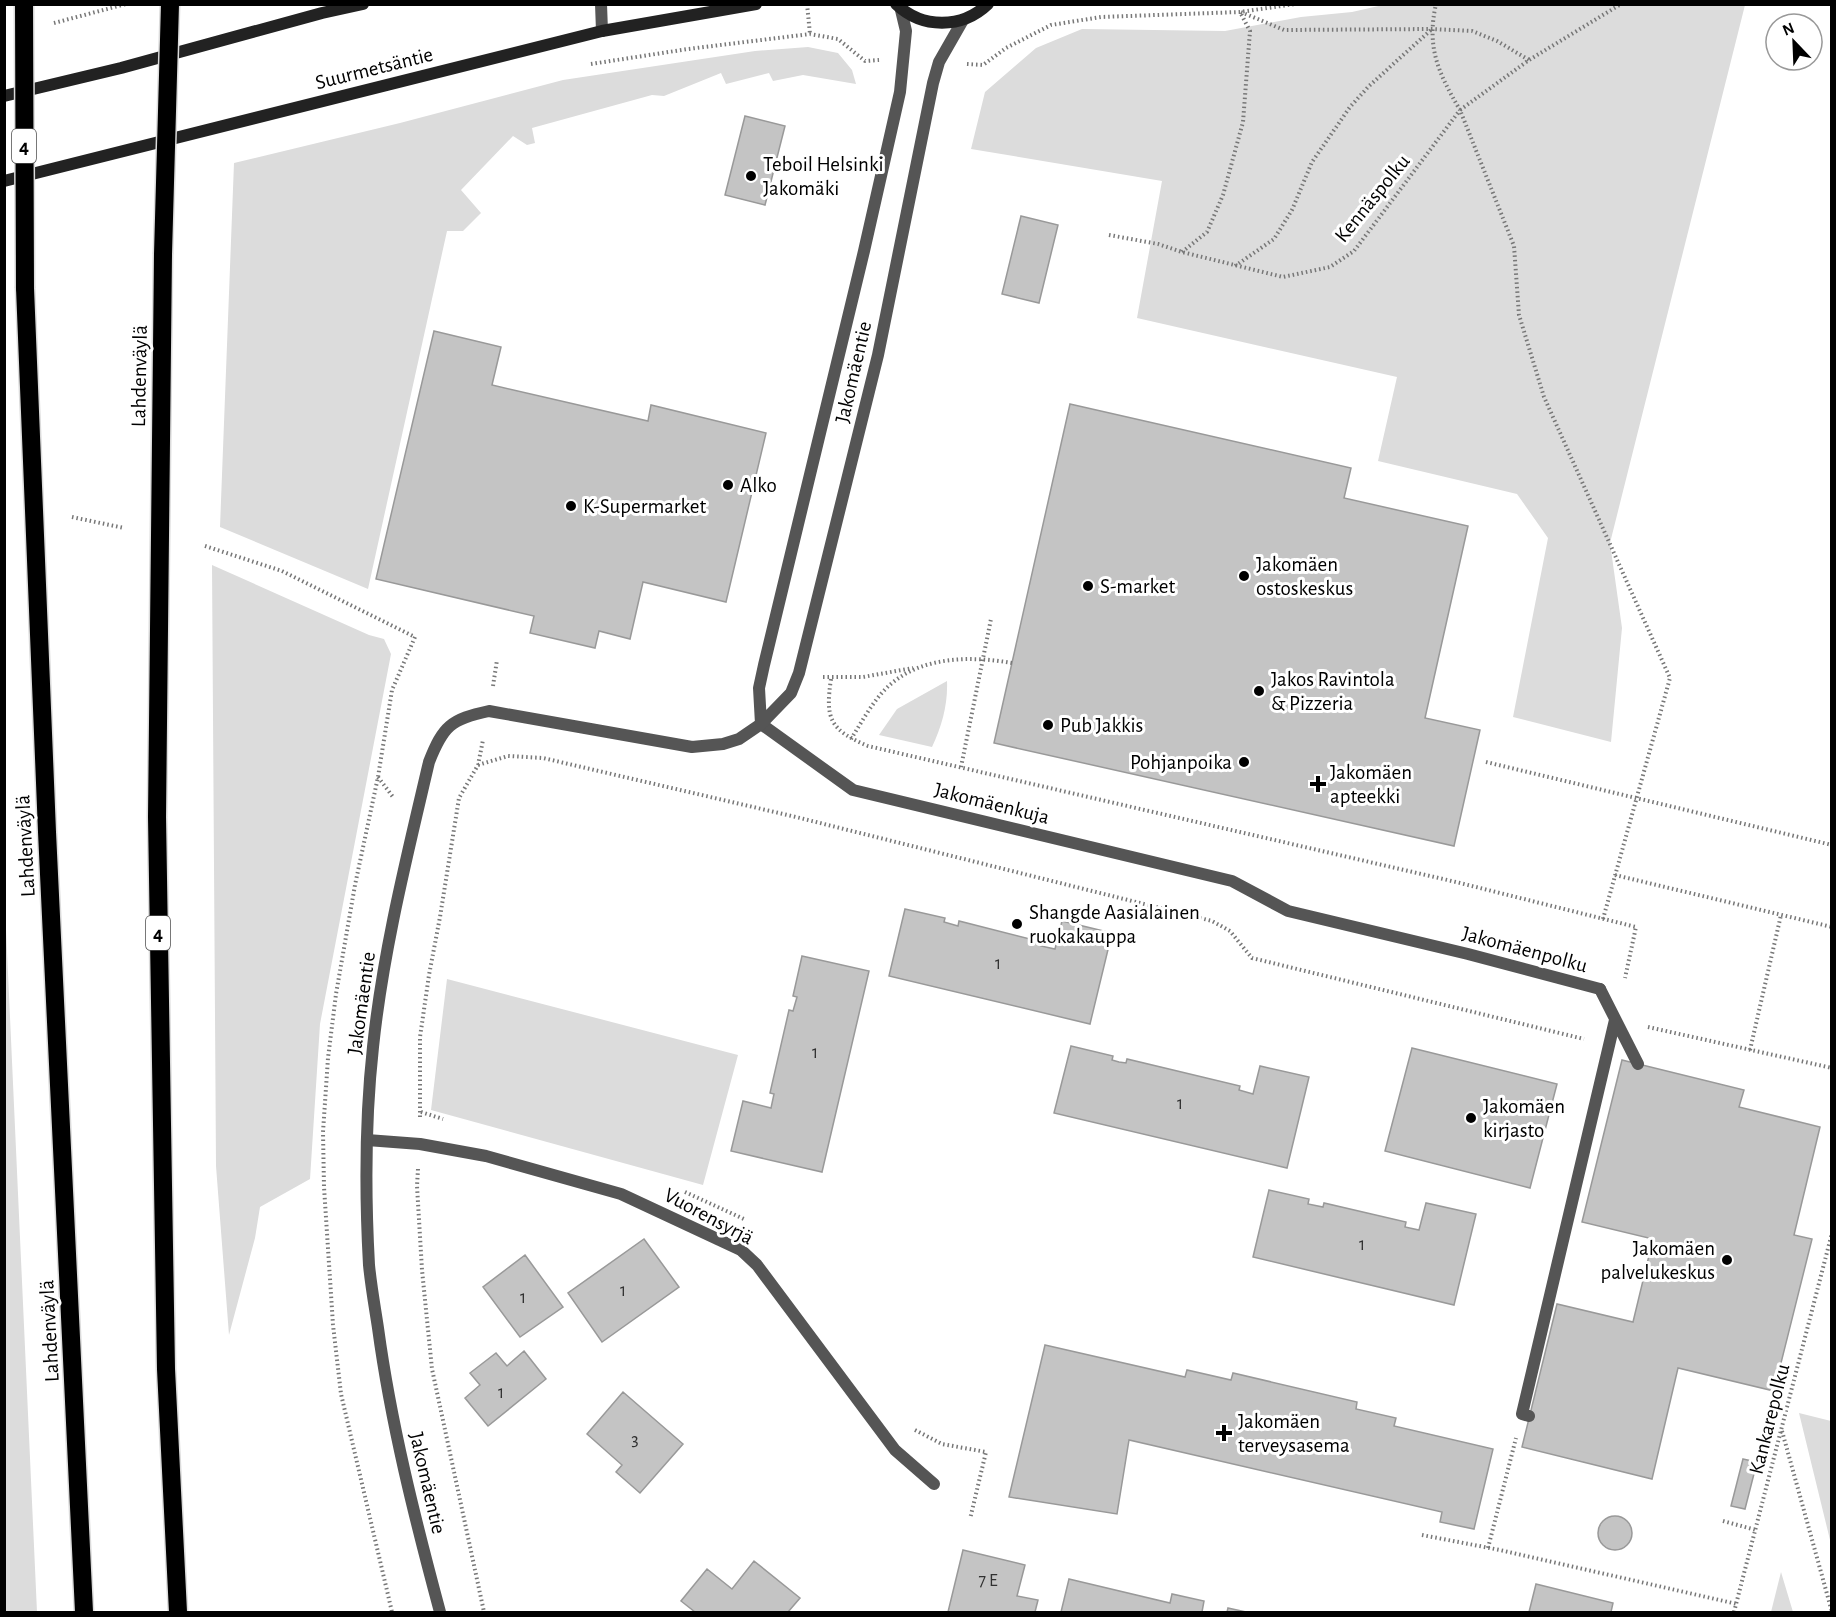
<svg xmlns="http://www.w3.org/2000/svg" width="1836" height="1617" font-family="'Alegreya Sans',sans-serif">
<style>
.green{fill:#dcdcdc}
.building{fill:#c4c4c4;stroke:#999;stroke-width:1.5}
.lines{fill:none;stroke-linecap:round;stroke-linejoin:round}
.motorway-casing{stroke:#dbdbdb;stroke-width:21}
.path{stroke:#777;stroke-width:4;stroke-dasharray:1.5 3;stroke-linecap:butt}
.service{stroke:#555;stroke-width:12}
.minor{stroke:#555;stroke-width:12}
.tertiary{stroke:#555;stroke-width:12}
.secondary{stroke:#222;stroke-width:12}
.motorway{stroke:#000;stroke-width:18}
.motorway-bridge-casing{stroke:#dbdbdb;stroke-width:21;stroke-linecap:butt}
.motorway-bridge{stroke:#000;stroke-width:18}
.poi-dot{fill:#000;stroke:#fff;stroke-width:2}
.labels{text-anchor:middle;stroke-width:6;stroke-linejoin:round;paint-order:stroke}
.number-label{font-size:18px;fill:#313131}
.shield{fill:#fff;stroke:#4c4c4c;stroke-width:1.5}
.shield-label{font-size:20px;font-weight:bold;fill:#000}
.street-label{font-size:21px;fill:#000;stroke:#fff}
.poi-label{font-size:21px;fill:#000;stroke:#fff;text-anchor:start}
</style>
<rect width="100%" height="100%" fill="#fff"/>
<path class="green" d="M1383,5H1745L1610,543L1622,628L1611,742L1513,717L1548,538L1517,494L1378,461L1397,377L1137,318L1162,181L971,149L985,92L1036,48L1082,29L1225,31L1301,17L1352,12Z
M808,47L838,53L852,70L856,84L803,75L773,81L769,73L726,84L721,73L664,96L652,95L532,128L535,143L527,145L513,136L461,190L481,213L463,231H447L368,589L220,527L234,163L400,123L563,80L755,51Z
M212,565L369,635L384,639L391,654L320,1024L310,1179L260,1207L255,1238L229,1335L216,1166Z
M947,681C948,704 942,726 932,747L879,735L897,709Z
M5,907L37,1612H4Z
M447,979L738,1055L703,1185L431,1110Z
M1799,1413L1831,1421V1544Z
M1781,1572L1793,1612H1771Z"/>
<path class="building" d="M745,116L785,126L765,205L725,195Z
M1021,216L1058,225L1039,303L1002,294Z
M434,331L501,347L492,385L648,421L651,405L766,433L726,602L643,582L630,639L599,631L595,648L530,633L534,616L376,579Z
M1070,404L1351,468L1344,498L1468,526L1425,718L1480,730L1454,846L994,743Z
M905,909L945,918L944,922L958,926L959,921L1042,942L1041,946L1055,949L1062,921L1112,933L1090,1024L889,976Z
M802,956L869,971L822,1172L731,1151L743,1101L771,1108L774,1094L770,1093L789,1010L793,1011L797,997L793,996Z
M1071,1046L1113,1056L1112,1060L1119,1062L1126,1063L1127,1059L1240,1086L1239,1090L1253,1094L1260,1066L1309,1077L1287,1168L1054,1113Z
M1412,1048L1557,1084L1530,1188L1385,1151Z
M1622,1060L1744,1090L1739,1107L1820,1127L1794,1235L1812,1239L1774,1391L1678,1368L1652,1479L1522,1447L1557,1304L1633,1322L1653,1239L1582,1222Z
M1269,1190L1309,1199L1308,1204L1323,1207L1324,1203L1406,1222L1405,1227L1419,1230L1426,1203L1476,1214L1454,1305L1253,1257Z
M644,1239L679,1287L602,1342L568,1293Z
M525,1255L563,1307L520,1337L483,1287Z
M1045,1345L1185,1377L1187,1370L1231,1380L1233,1373L1357,1402L1356,1409L1396,1418L1394,1426L1493,1449L1474,1529L1440,1522L1442,1512L1129,1440L1117,1514L1009,1497Z
M524,1351L546,1379L488,1426L465,1398L480,1385L470,1373L496,1353L507,1366Z
M623,1392L683,1444L640,1493L616,1472L622,1465L587,1434Z
M1743,1459L1757,1462L1745,1509L1731,1506Z
M1598 1533a17 17 0 1 1 34 0a17 17 0 1 1-34 0Z
M963,1550L1025,1565L1017,1596L1038,1600L1035,1612H948Z
M754,1561L800,1598L788,1612H695L681,1601L707,1569L732,1589Z
M1069,1579L1170,1603L1172,1594L1204,1601L1202,1612H1061Z
M1536,1584L1613,1603L1611,1612H1529Z
M1228,1608L1246,1612H1227Z"/>
<g class="lines">
<g class="motorway-casing">
<path id="motorway" d="M163,254L157,817L166,1369L178,1612
M25,288L47,832L84,1612"/>
</g>
<path class="path" d="M807,4L810,34
M1241,12L1284,30L1432,29L1472,31L1497,41L1529,60
M54,23L126,4
M591,64L688,49L810,34L838,39L865,61L879,60
M967,64L983,65L1006,48L1051,25L1101,17L1240,12L1295,4
M1109,235L1158,244L1182,252L1283,277L1330,267L1354,251L1460,110C1439,74 1426,48 1436,4
M1182,252L1207,232L1223,195L1243,122L1250,31L1240,12
M1235,266L1274,239L1292,210L1312,162L1350,107L1369,86L1432,29
M72,517L124,528
M205,546L282,571L415,637L392,690L378,777L355,885L336,994L328,1058L323,1132L324,1187L333,1325L341,1394L392,1612
M823,677H863L913,668
M831,679C825,719 830,730 868,746L1456,882L1636,927L1625,978
M493,686L497,660
M851,739C863,720 875,697 892,683C925,656 972,656 1012,663
M1486,762L1832,845
M478,765L508,756L543,758L796,817L1212,921L1230,931L1252,958L1584,1039
M961,767L991,619
M378,777L393,797
M1615,875L1832,927
M1603,919L1670,678L1544,397L1519,315L1514,246L1460,110L1529,60L1621,4
M1648,1027L1832,1068
M1750,1050L1781,915
M421,1112L443,1119
M420,1117V1037L429,975L440,917L459,798L478,765L483,740
M418,1169L417,1186L422,1270L432,1369L484,1612
M685,1192L744,1219
M915,1430L942,1444L986,1452L970,1519
M1782,1431L1832,1612
M1723,1521L1756,1530
M1422,1535L1500,1550L1737,1604
M1488,1548L1516,1438
M1734,1612L1832,1233"/>
<path class="service" d="M1600,989L1638,1064
M1529,1416L1522,1414L1615,1020"/>
<path class="minor" d="M601,4L602,31
M761,724L853,790L1232,881L1288,911L1468,954L1600,989
M367,1140L420,1144L486,1156L621,1194L741,1250L757,1265L895,1450L934,1484"/>
<path class="tertiary" d="M761,724L759,688L764,665L864,251L900,92L906,31L901,10
M440,1612C415,1519 391,1424 378,1328C375,1308 371,1286 369,1265C365,1193 365,1120 373,1047C383,951 407,856 429,762C443,726 451,719 489,711L692,747L723,744L739,739L761,724L791,693L799,673L878,355L933,83L939,62L963,20"/>
<path class="secondary" d="M896,4C922,29 962,29 988,4
M4,96L121,68L322,13L363,4
M4,181L602,31L756,4"/>
<use href="#motorway" class="motorway"/>
<g class="motorway-bridge-casing">
<path id="motorway-bridge" d="M24,4L25,288
M163,254L170,4"/>
</g>
<use href="#motorway-bridge" class="motorway-bridge"/>
</g>
<g class="poi-dot">
<circle cx="751" cy="176" r="6"/>
<circle cx="728" cy="485" r="6"/>
<circle cx="571" cy="506" r="6"/>
<circle cx="1244" cy="576" r="6"/>
<circle cx="1088" cy="586" r="6"/>
<circle cx="1259" cy="691" r="6"/>
<circle cx="1048" cy="725" r="6"/>
<circle cx="1244" cy="762" r="6"/>
<path d="M1315 775h6v6h6v6h-6v6h-6v-6h-6v-6h6z"/>
<circle cx="1017" cy="924" r="6"/>
<circle cx="1471" cy="1118" r="6"/>
<circle cx="1727" cy="1260" r="6"/>
<path d="M1221 1424h6v6h6v6h-6v6h-6v-6h-6v-6h6z"/>
</g>
<g class="labels">
<g class="number-label">
<text x="998" y="969">1</text>
<text x="815" y="1058">1</text>
<text x="1180" y="1109">1</text>
<text x="1362" y="1250">1</text>
<text x="623" y="1296">1</text>
<text x="523" y="1303">1</text>
<text x="501" y="1398">1</text>
<text x="635" y="1445">3</text>
<text x="988" y="1586">7 E</text>
</g>
<g class="shield">
<rect x="12" y="129" width="24" height="34" rx="4.5"/>
<rect x="146" y="916" width="24" height="34" rx="4.5"/>
</g>
<g class="shield-label">
<text x="24" y="153">4</text>
<text x="158" y="940">4</text>
</g>
<g class="street-label">
<text transform="translate(374 68) rotate(-14)" y="7">Suurmetsäntie</text>
<text transform="translate(1372 198) rotate(-51)" y="7">Kennäspolku</text>
<text transform="translate(853 372) rotate(-77)" y="7">Jakomäentie</text>
<text transform="translate(139 376) rotate(-89)" y="7">Lahdenväylä</text>
<text transform="translate(992 803) rotate(14)" y="7">Jakomäenkuja</text>
<text transform="translate(25 846) rotate(-93)" y="7">Lahdenväylä</text>
<text transform="translate(1525 949) rotate(15)" y="7">Jakomäenpolku</text>
<text transform="translate(361 1003) rotate(-82)" y="7">Jakomäentie</text>
<text transform="translate(709 1216) rotate(28)" y="7">Vuorensyrjä</text>
<text transform="translate(49 1331) rotate(-93)" y="7">Lahdenväylä</text>
<text transform="translate(1769 1419) rotate(-76)" y="7">Kankarepolku</text>
<text transform="translate(428 1483) rotate(77)" y="7">Jakomäentie</text>
</g>
<g class="poi-label">
<text x="763" y="171">Teboil Helsinki<tspan x="763" dy="24">Jakomäki</tspan></text>
<text x="740" y="492">Alko</text>
<text x="583" y="513">K-Supermarket</text>
<text x="1256" y="571">Jakomäen<tspan x="1256" dy="24">ostoskeskus</tspan></text>
<text x="1100" y="593">S-market</text>
<text x="1271" y="686">Jakos Ravintola<tspan x="1271" dy="24">&amp; Pizzeria</tspan></text>
<text x="1060" y="732">Pub Jakkis</text>
<text x="1232" y="769" text-anchor="end">Pohjanpoika</text>
<text x="1330" y="779">Jakomäen<tspan x="1330" dy="24">apteekki</tspan></text>
<text x="1029" y="919">Shangde Aasialainen<tspan x="1029" dy="24">ruokakauppa</tspan></text>
<text x="1483" y="1113">Jakomäen<tspan x="1483" dy="24">kirjasto</tspan></text>
<text x="1715" y="1255" text-anchor="end">Jakomäen<tspan x="1715" dy="24">palvelukeskus</tspan></text>
<text x="1238" y="1428">Jakomäen<tspan x="1238" dy="24">terveysasema</tspan></text>
</g>
</g>
<rect width="1836" height="1617" fill="none" stroke="#000000" stroke-width="12"/>
<g transform="translate(1794 42) rotate(337)"><circle r="28" fill="#ffffff" stroke="#999999" stroke-width="1.5"/>
<path d="M0-4.5L10 22L0 15L-10 22Z" fill="#000000"/>
<text y="-9" font-size="16" font-weight="bold" text-anchor="middle" fill="#000000">N</text>
</g>
</svg>
